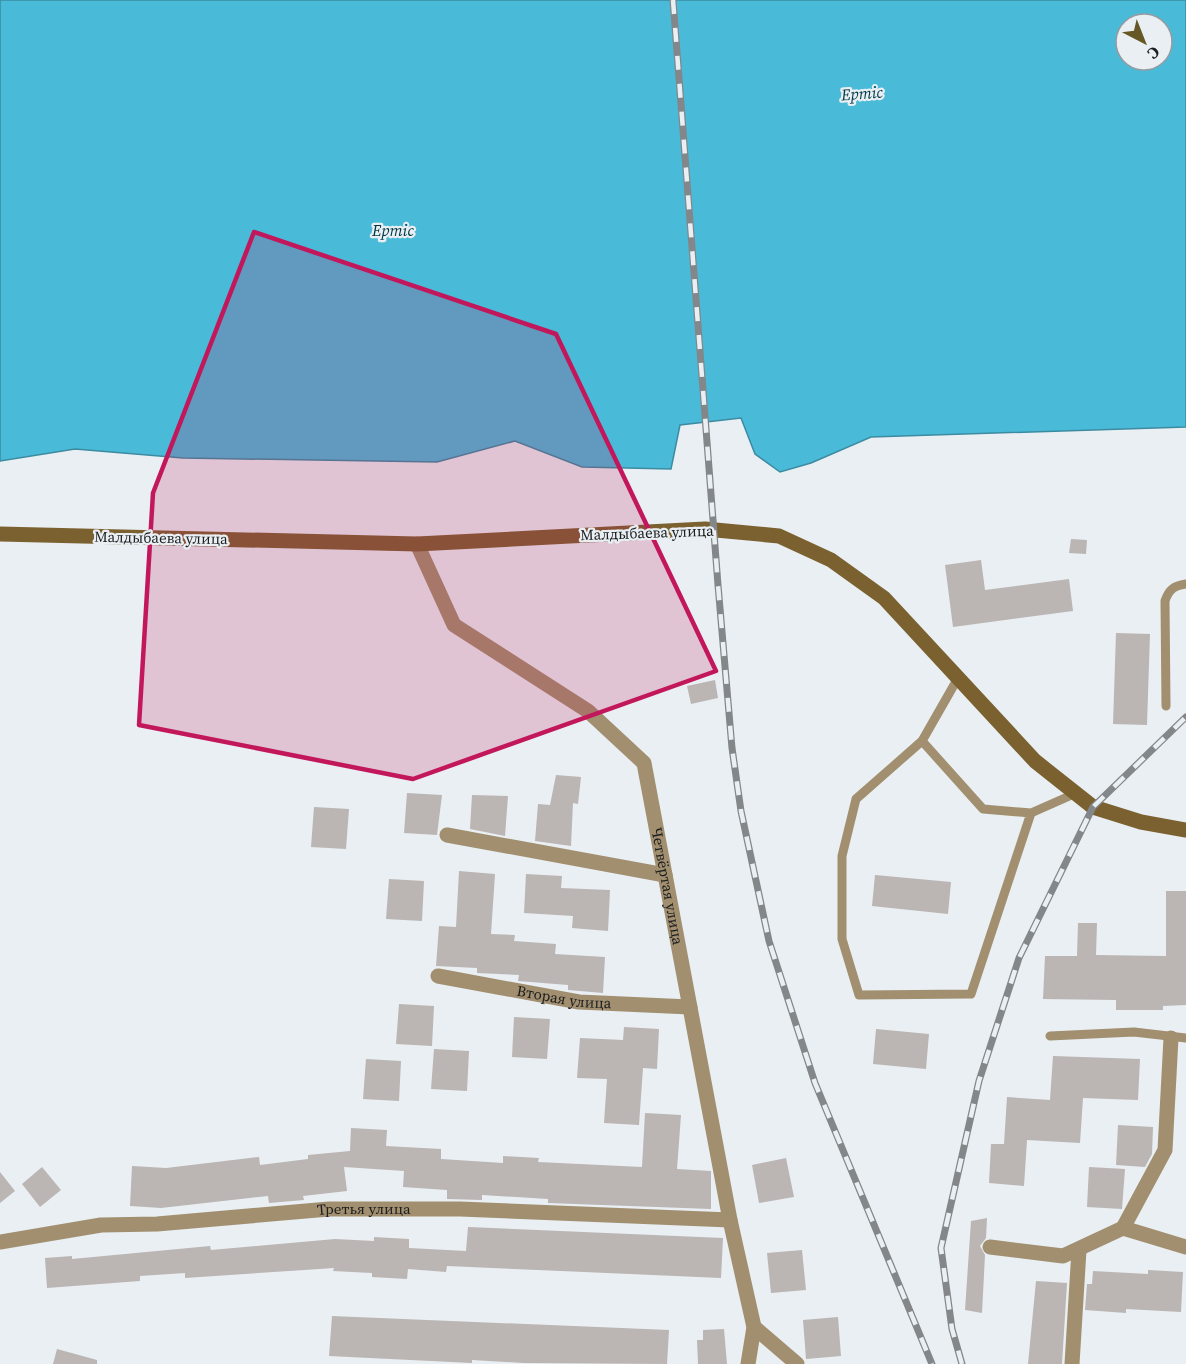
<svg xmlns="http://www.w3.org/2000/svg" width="1186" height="1364" font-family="'Source Serif 4',serif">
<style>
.water{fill:#4abad9;stroke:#3c8ba1;stroke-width:1.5;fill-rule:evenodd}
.building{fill:#bbb5b3}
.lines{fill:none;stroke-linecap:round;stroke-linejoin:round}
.service{stroke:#a18f6f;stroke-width:9}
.minor{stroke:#a18f6f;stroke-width:15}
.secondary{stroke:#7b6130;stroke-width:15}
.rail-casing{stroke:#838789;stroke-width:7}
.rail{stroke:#e9eff3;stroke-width:4.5;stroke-dasharray:14;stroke-linecap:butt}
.marked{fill:#c2185b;fill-opacity:0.2;stroke:#c2185b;stroke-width:4.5;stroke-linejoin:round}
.labels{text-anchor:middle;stroke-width:4.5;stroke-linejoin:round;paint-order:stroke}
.street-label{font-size:15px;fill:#1b1d1e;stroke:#e9eff3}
.water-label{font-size:16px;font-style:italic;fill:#013744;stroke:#e9eff3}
</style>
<rect width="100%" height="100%" fill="#e9eff3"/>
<path class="water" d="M0,0H1186V427L871,437L811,463L780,472L755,454L741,418L680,425L671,469L582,467L515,441L437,462L183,458L75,449L0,461ZM1126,24H1162V60H1126Z"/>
<path class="building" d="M1071,539L1087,540L1086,554L1069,553Z
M981,560L985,590L1069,579L1073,611L953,627L945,565Z
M1116,633L1150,634L1147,725L1113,724Z
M715,680L718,698L691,704L687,686Z
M556,775L581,777L578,804L573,803L571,846L535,841L538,804L550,805Z
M407,793L442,795L437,835L404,833Z
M472,795L508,796L505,836L470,829Z
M314,807L349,809L346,849L311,847Z
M459,871L495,874L491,934L515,935L514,941L556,944L555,954L605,957L603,993L568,990V985L518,981L519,975L477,973V968L436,966L439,926L456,927Z
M526,874L562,876L561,888L610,890L608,931L572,928L573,916L524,913Z
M875,875L951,882L948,914L872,906Z
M389,879L424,881L422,921L386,919Z
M1166,891H1186V1005L1163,1006V1010H1116V1000L1043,999L1045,956H1077L1078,923H1097L1096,955L1166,956Z
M399,1004L434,1006L432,1046L396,1044Z
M514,1017L550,1019L547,1059L512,1057Z
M624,1027L659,1029L657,1069L643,1068L639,1125L604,1123L607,1079L577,1078L580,1038L623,1040Z
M876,1029L929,1034L926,1069L873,1064Z
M434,1049L469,1051L467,1091L431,1089Z
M1053,1056L1140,1059L1138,1100L1083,1098L1080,1143L1027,1140L1024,1186L989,1183L991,1144H1004L1007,1097L1050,1100Z
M366,1059L401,1061L399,1101L363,1099Z
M645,1113L681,1115L677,1169L711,1171V1209L548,1203V1199L482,1195V1200L447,1199V1190L403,1187L404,1171L344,1167L347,1191L303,1196L304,1200L269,1203L268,1196L161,1208L130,1206L132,1166L166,1168L259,1157L260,1165L308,1159V1155L350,1151L351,1128L387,1130L386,1146L441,1149V1159L503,1163V1156L539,1158L538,1162L642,1167Z
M1118,1125L1153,1127L1152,1154L1145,1167L1116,1165Z
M786,1158L794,1197L759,1203L752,1165Z
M42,1167L61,1190L40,1207L22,1184Z
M1089,1167L1125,1169L1122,1209L1087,1207Z
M0,1172L15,1191L0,1203Z
M987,1218L986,1238L980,1246L985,1255L982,1313L965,1310L971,1221Z
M468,1227L723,1238L721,1278L447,1266L446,1272L408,1269L407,1279L372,1277V1273L333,1271L334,1268L185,1278V1273L140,1276V1281L47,1288L45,1258L72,1256V1259L210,1246L211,1250L335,1239L374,1241V1237L409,1239V1248L466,1251Z
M802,1250L806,1290L771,1293L767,1253Z
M1148,1270L1183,1272L1181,1312L1126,1309V1313L1085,1310L1087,1284H1092L1093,1271L1148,1274Z
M1036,1281L1067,1283L1062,1364H1028Z
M332,1316L669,1330L667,1364L524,1363L472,1360V1363L329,1356Z
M838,1317L841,1356L806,1359L803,1320Z
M724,1329L727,1364H698L697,1340H703V1330Z
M57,1349L97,1360V1364H53Z"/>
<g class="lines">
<path class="service" d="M958,678L922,741L856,799L842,856V939L859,995L971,994L1031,813L1074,794
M1166,706L1165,601C1169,589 1174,586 1186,584
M922,741L983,809L1031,813
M1050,1036L1134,1032L1186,1038"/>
<g class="minor">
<path id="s1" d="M417,544L454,625L588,711L644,763L730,1220L754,1327L748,1364"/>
<path d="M447,835L665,875"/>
<path id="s2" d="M438,976L579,1002L690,1007"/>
<path d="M1123,1228L1165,1150L1171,1038"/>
<path id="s3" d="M0,1242L101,1225L157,1224L329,1209H460L730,1220"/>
<path d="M990,1247L1063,1256L1123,1228L1186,1247"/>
<path d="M754,1327L797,1364"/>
<path d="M1072,1364L1079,1250"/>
</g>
<path class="secondary" d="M0,534L417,544L705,529L779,536L831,560L884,598L1035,761L1093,807L1141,822L1186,830"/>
<g class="rail-casing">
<path id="rail" d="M673,0L718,585L732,748L741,811L769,941L815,1083L932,1364
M962,1364L952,1329L941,1248L979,1081L1019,958L1093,807L1186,717"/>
</g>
<use href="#rail" class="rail"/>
</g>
<path class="marked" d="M254,232L556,334L716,671L413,779L139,725L153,493Z"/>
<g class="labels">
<g class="street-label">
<text transform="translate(647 533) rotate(-2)" y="5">Малдыбаева улица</text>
<text transform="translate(161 538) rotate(1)" y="5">Малдыбаева улица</text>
<text dy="5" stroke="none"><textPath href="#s1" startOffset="450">Четвёртая улица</textPath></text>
<text dy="5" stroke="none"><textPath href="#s2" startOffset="128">Вторая улица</textPath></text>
<text dy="5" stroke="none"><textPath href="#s3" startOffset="366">Третья улица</textPath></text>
</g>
<g class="water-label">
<text transform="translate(862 93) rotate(-4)" y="6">Ертіс</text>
<text x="393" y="236">Ертіс</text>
</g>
</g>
<g transform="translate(1144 42) rotate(138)"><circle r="28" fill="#e9eff3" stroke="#979b9e" stroke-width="1.5"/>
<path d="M0-4.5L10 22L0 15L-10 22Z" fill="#665825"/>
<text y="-9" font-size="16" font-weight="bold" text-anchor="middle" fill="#1b1d1e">С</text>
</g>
</svg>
